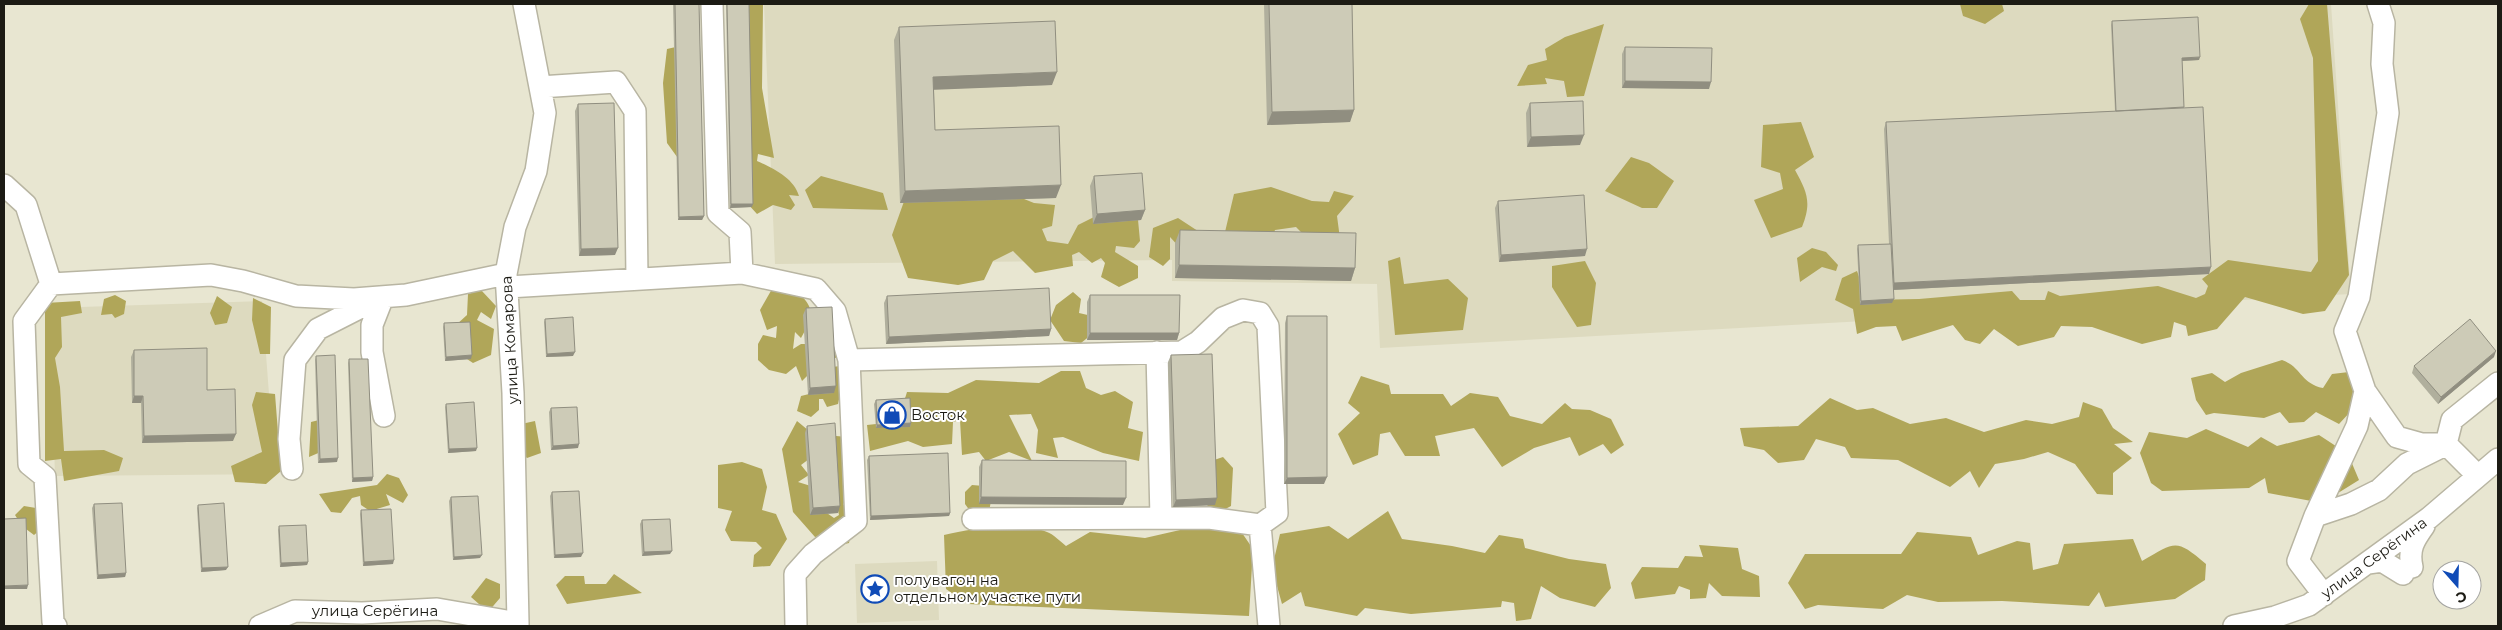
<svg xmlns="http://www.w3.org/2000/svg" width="2502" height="630" font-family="Montserrat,sans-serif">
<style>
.built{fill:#dddabf}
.forest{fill:#b0a659}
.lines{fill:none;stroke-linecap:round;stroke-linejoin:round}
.minor-casing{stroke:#b8b5a2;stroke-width:24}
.minor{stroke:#fff;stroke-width:21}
.wall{fill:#b0af9d}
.shaded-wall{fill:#908e80}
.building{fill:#cdcbb7;stroke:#908e80}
.labels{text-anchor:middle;stroke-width:4;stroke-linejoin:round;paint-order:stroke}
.street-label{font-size:15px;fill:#1c1b14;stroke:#fff}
.poi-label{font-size:15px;fill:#1c1b14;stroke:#fff;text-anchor:start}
</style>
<rect width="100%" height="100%" fill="#e8e6d1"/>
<path class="built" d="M764,4H2331L2351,294L1380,348L1377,284L1172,281V260L775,264Z
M262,301L275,474L55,476L50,308Z
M937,561L939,620L857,623L855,564Z"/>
<path class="forest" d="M739,4H763L762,88L774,158L758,154L757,161C773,168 794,178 799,196L789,195L795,205L791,210L773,205L757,214L747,203Z
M1960,4H2002L2004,11L1985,24L1963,16Z
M2309,4H2327L2349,275L2325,311L2303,314L2245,297L2217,329L2188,336L2186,326L2174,322L2171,337L2142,344L2092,327L2061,326L2054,337L2018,346L1994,329L1980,344L1965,340L1953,325L1902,341L1896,326L1876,327L1857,334L1853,309L1835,300L1842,278L1857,271L1867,300L1919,299L2012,291L2020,300H2045L2048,291L2060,296L2158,286L2196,298L2205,294L2208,286L2202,279L2228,260L2311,272L2318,261L2313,58L2300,19Z
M1604,24L1584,96L1567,97L1564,81L1545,78L1547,84L1517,86L1528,65L1547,60L1545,49L1565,37Z
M680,46V161L667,143L663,83L667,49Z
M1801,122L1814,157L1795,170C1807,192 1812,202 1802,227L1771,238L1754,200L1783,189L1780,173L1761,167L1763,125Z
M1631,157L1649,163L1674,181L1657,208H1642L1605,191Z
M821,176L883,193L888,210L813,208L805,190Z
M1271,187L1312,201L1329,202L1334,191L1354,196L1337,216L1342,254L1305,236L1296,227L1275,230L1266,252L1194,263L1170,237V259L1163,266L1149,257L1153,228L1178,218L1204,235L1225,232L1234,194Z
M907,193L1012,194L1034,203L1055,205L1052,226L1042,229L1047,241L1068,244L1078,225L1100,214L1137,209L1140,241L1134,248L1116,246L1115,252L1138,266V278L1119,287L1101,277L1105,263L1101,258L1092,263L1079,252L1072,255L1073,266L1035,273L1013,251L993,261L984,280L958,285L908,278L892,235Z
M1812,248L1826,252L1838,265L1836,271L1822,267L1800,282L1797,258Z
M1400,257L1404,284L1448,279L1468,298L1463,330L1395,335L1388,261Z
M1585,261L1596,283L1591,325L1577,327L1552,287V266Z
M794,288C815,309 815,312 801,338L795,332L793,349L801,344H811L837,320L838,357L826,361L828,368L839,366L844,376L838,404L827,407L823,399H819V410L811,417L797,411L801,396L821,391L812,371L802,381L796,366L786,374L769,370L758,360V344L763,335L776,338L777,326L767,330L760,310L772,289Z
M481,290L496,306L491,319L481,312L477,320L494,329L491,355L473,363L458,353L456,325L467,315L468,294Z
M1073,292L1081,299L1079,313L1092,316L1091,335L1081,343L1064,341L1050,320L1056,305Z
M115,295L126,301L124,314L115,318L112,314L101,315L104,299Z
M217,296L232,307L227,323L215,325L210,313Z
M253,298L271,307L270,354H260L252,320Z
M80,301L82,313L61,317L62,347L55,358L60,387L64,451L104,450L123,458L119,471L64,481L61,459L45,461V303Z
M2282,360C2302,367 2300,383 2323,388L2332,374L2349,372L2359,386L2351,411L2339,424L2316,412L2304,422L2289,423L2280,412L2264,418L2214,413L2206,415L2196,400L2191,378L2212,373L2225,382L2241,373Z
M1061,371H1080L1086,388L1101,395L1115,391L1133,402L1128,428L1143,432L1139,461L1103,453L1063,437L1053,438L1058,458L1036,453L1038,430L1031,414L1009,415L1032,461L1009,452L986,461L979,452L962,455L960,420L953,422L952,444L923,447L908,441L870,451L867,425C894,423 899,418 907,392L948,393L976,380L1039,383Z
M1361,376L1389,385L1391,394H1443L1451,406L1470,393L1498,397L1510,416L1542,424L1565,403L1572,409L1590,410L1611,419L1624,445L1611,454L1603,444L1579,456L1570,437L1534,448L1502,467L1474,428L1435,436L1440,456H1405L1390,432L1380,434L1378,455L1353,465L1338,434L1360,413L1348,403Z
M256,392L275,394L281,471L266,484L235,482L231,466L262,452L252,405Z
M1830,398L1857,410L1873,408L1910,424L1946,418L1984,432L2026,420L2052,424L2079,417L2083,402L2102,409L2113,428L2133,442L2114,444L2132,458L2113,473V495L2097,494L2075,464L2048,452L2024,459L1995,464L1979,488L1970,471L1950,487L1898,460L1851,458L1845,447L1816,439L1804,460L1778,463L1764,450L1744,446L1740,428L1798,426Z
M323,419V451L309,457L311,422Z
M535,421L541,453L527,458L509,442L512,426Z
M797,421L820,440L813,456L801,465L809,475L798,482L814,487V504L834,518L839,515L825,450L836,436L848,437L856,498L843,504L855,512L849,543L828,548L832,535L815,537L793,512L782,449Z
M2206,429L2248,447L2261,437L2277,446L2319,435L2348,454L2359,480L2322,503L2268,493L2265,478L2249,488L2162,491L2151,483L2140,453L2149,432L2187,438Z
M1223,457L1233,468L1231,506L1214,515L1203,499L1205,463Z
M742,462L762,469L767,487L762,510L776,514L787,539L770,566L753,567L754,555L762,548L756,542L731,541L725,530L732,511L718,508V465Z
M387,474L399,478L408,495L403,503L386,494L390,505L370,511L361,505L360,496L352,498L341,513L331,512L319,494L377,485Z
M972,485L984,486L992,495L989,512L973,515L965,504V492Z
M24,506L36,508L46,525L34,535L22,526L15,515Z
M1388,511L1402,539L1452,546L1485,553L1499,535L1523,539L1525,548L1569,559L1606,564L1611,588L1595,607L1560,598L1541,586L1531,619L1516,621L1514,603L1502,601L1501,607L1411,614L1365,608L1357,616L1305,606L1301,592L1282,604L1272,568L1280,534L1329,526L1348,539Z
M1202,525L1240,530L1253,549L1249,616L968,604L946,589L944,535C971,528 1021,522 1047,532C1053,534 1060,541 1066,546L1090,532L1145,538Z
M1917,532L1971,537L1978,555L2017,541L2030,543L2033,570L2058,564L2064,544L2133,539L2142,561C2176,542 2175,538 2206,564L2205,580L2175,599L2105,607L2099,592L2089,606L2002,601L1938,602L1907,595L1883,609L1818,605L1805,609L1788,583L1805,554H1901Z
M1699,545L1738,548L1742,569L1759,576L1760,597L1722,596L1709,583L1706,598L1690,599V590L1679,586L1675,594L1635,599L1631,583L1642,567L1678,568L1685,556L1703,557Z
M614,574L642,593L567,604L556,585L565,576H584L585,584H606Z
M486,578L500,584V598L488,612L471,597Z"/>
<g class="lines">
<g class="minor-casing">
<path id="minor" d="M712,4L718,213L740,232L742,273
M2378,4L2384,23L2382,64L2388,113L2359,297L2345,331L2365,391L2397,437L2422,444H2446
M540,87L616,82L635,111L637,279
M4,185L26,205L51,284L24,321L29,464L45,477L53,622L56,626
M51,284L211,275L243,281L296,296L354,299L406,295L506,274
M508,287L742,273L816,289L835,311L849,360
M383,297L372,325V352L384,416
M1157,352L1161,518
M292,469L289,439L295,360L318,329L373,301
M2478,476L2446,444L2452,420L2498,383
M2315,516L2351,504L2379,490L2407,464L2443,446
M973,519L1209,518L1260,525
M2368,563L2382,561L2403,574
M2412,567C2408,549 2414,540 2424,526
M2324,595L2298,561L2315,516L2357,426L2365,391
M518,623L513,393L506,274L515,227L536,171L545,113L524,4
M260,626L295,611L362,613L437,609L518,623V626
M796,626L795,574L813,554L856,521L849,360L1182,352L1198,342L1223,318L1243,310L1260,313L1268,326L1277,513L1260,525L1269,626
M2234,626L2275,617L2309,605L2429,518L2498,459"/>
</g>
<use href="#minor" class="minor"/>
</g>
<path class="wall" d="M673,4H699L704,216L702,220H678Z
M726,4H749L752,207L730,208Z
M1264,4H1352L1354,110L1350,122L1267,125Z
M2112,21L2199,60L2182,61L2184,107L2209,274L1893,290L1892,303L1860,305L1857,249L1858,245L1889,244L1884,129L1886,122L2115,111L2111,25Z
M899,27L1052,85L934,89L935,130L1056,198L900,203L894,40Z
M1625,47L1709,89L1622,88V54Z
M1530,103L1580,145L1527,147L1526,113Z
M578,104L615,255L579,256L575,111Z
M1094,176L1145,210L1141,220L1093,224L1090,186Z
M1498,201L1585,256L1499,262L1495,208Z
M1180,230L1355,268L1351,281L1175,278V243Z
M1090,295L1179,333L1177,340H1087V302Z
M887,296L1051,329L1049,336L886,344L884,303Z
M806,308L834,393L808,395L803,315Z
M1287,316L1324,484H1284L1285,323Z
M545,319L573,356L546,357L544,322Z
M444,323L471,359L445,361L443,327Z
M134,350L207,390L233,441L142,443L141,403H132L131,357Z
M1171,355L1215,505L1173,507L1168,362Z
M316,356L337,462L318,463L315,360Z
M2494,357L2438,404L2412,373L2414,366Z
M349,359L373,477L372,481L352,482L348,363Z
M876,400L911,423L910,427L876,428L874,404Z
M446,404L476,451L448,453L445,407Z
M551,408L578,448L551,450L549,412Z
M807,426L838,513L810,515L805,433Z
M869,456L950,513L949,516L870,520L867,460Z
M982,460L1123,505L979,504V467Z
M552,492L581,557L554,558L550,496Z
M451,497L480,558L453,560L449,501Z
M94,504L126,573L125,577L97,579L92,508Z
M198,505L226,570L201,572L197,508Z
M361,510L393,564L363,566L360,514Z
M642,520L670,554L642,556L640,524Z
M279,526L308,562L307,565L280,567L278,530Z"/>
<path class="shaded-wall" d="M2200,57L2199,60L2181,61L2182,58Z
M1057,72L1052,85L929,90L933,77Z
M1625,81L1711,82L1709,89L1622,88Z
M1354,110L1350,122L1267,125L1272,112Z
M1584,135L1580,145L1527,147L1531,137Z
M1061,185L1056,198L900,203L905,191Z
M731,204H753L752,207L730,208Z
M1145,210L1141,220L1093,224L1097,214Z
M704,216L702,220H678L679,217Z
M618,248L615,255L579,256L581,249Z
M1587,249L1585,256L1499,262L1501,255Z
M1179,265L1355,268L1351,281L1175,278Z
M2211,267L2209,274L1892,290L1894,283Z
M1894,299L1892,303L1860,305L1861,301Z
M1051,329L1049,336L886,344L889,337Z
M1090,333H1179L1177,340H1087Z
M2496,351L2494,357L2438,404L2441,397Z
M575,352L573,356L546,357L547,354Z
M472,355L471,359L445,361L446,357Z
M836,386L834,393L808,395L810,388Z
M134,396H143L141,403H132Z
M911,423L910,427L876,428L877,425Z
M236,434L233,441L142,443L144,436Z
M579,444L578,448L551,450L553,446Z
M477,448L476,451L448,453L449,449Z
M338,458L337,462L318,463L320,459Z
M373,477L372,481L352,482L353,478Z
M1327,477L1324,484H1284L1287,478Z
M981,497L1126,498L1123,505L979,504Z
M1217,498L1215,505L1173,507L1176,500Z
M840,506L838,513L810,515L813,508Z
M950,513L949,516L870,520L871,516Z
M672,551L670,554L642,556L644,552Z
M583,553L581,557L554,558L555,555Z
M482,555L480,558L453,560L454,557Z
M394,560L393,564L363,566L364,562Z
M308,562L307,565L280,567L281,563Z
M228,567L226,570L201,572L202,568Z
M126,573L125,577L97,579L98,575Z
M28,585L27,589H4V586Z"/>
<path class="building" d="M675,4H699L704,216L679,217Z
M727,4H749L753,204H731Z
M1269,4H1352L1354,110L1272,112Z
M2198,17L2200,57L2182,58L2184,107L2116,111L2112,21Z
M1055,21L1057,72L933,77L935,130L1059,126L1061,185L905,191L899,27Z
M1625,47L1712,48L1711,82L1625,81Z
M1583,101L1584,135L1531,137L1530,103Z
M614,103L618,248L581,249L578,104Z
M2203,107L2211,267L1894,283L1886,122Z
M1142,173L1145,210L1097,214L1094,176Z
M1584,195L1587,249L1501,255L1498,201Z
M1180,230L1356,233L1355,268L1179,265Z
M1891,244L1894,299L1861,301L1858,245Z
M1049,288L1051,329L889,337L887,296Z
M1090,295H1180L1179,333H1090Z
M832,307L836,386L810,388L806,308Z
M1287,316H1327V477L1287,478Z
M573,317L575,352L547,354L545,319Z
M2470,319L2496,351L2441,397L2414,366Z
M470,322L472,355L446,357L444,323Z
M207,348V390L235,389L236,434L144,436L143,396H134V350Z
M1212,354L1217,498L1176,500L1171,355Z
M335,355L338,458L320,459L316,356Z
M349,359H368L373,477L353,478Z
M910,398L911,423L877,425L876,400Z
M474,402L477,448L449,449L446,404Z
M577,407L579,444L553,446L551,408Z
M835,423L840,506L813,508L807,426Z
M948,453L950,513L871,516L869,456Z
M982,460L1126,461V498L981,497Z
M579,491L583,553L555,555L552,492Z
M478,496L482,555L454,557L451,497Z
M122,503L126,573L98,575L94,504Z
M224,503L228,567L202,568L198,505Z
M391,509L394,560L364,562L361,510Z
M26,518L28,585L4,586V519Z
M670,519L672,551L644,552L642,520Z
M306,525L308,562L281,563L279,526Z"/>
<defs>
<g id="shop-ring" transform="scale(1.4375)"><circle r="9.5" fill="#fff" stroke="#104bb7" stroke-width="1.5"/><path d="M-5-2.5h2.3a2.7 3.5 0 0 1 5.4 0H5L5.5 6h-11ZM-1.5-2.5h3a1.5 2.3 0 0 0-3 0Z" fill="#104bb7"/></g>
<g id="sight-ring" transform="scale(1.4375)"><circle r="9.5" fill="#fff" stroke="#104bb7" stroke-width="1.5"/><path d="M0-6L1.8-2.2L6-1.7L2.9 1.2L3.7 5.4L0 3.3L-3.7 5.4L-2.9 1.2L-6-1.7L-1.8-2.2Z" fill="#104bb7"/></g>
</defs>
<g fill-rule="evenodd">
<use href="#shop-ring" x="892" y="415"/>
<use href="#sight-ring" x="875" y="589"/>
</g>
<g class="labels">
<g class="street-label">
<text transform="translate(510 340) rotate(-93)" y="5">улица Комарова</text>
<text transform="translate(2374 558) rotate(-36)" y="5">улица Серёгина</text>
<text x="375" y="616">улица Серёгина</text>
</g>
<g class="poi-label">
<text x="911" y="420">Восток</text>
<text x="894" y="585">полувагон на<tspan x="894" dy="17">отдельном участке пути</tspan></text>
</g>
</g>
<rect width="2502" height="630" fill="none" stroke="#1c1b14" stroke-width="10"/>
<g transform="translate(2457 585) rotate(160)"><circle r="24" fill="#ffffff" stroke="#a4a4a1"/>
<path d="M0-4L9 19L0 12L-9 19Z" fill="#104bb7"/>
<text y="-8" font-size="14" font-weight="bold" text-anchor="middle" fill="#1c1b14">С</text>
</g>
</svg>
